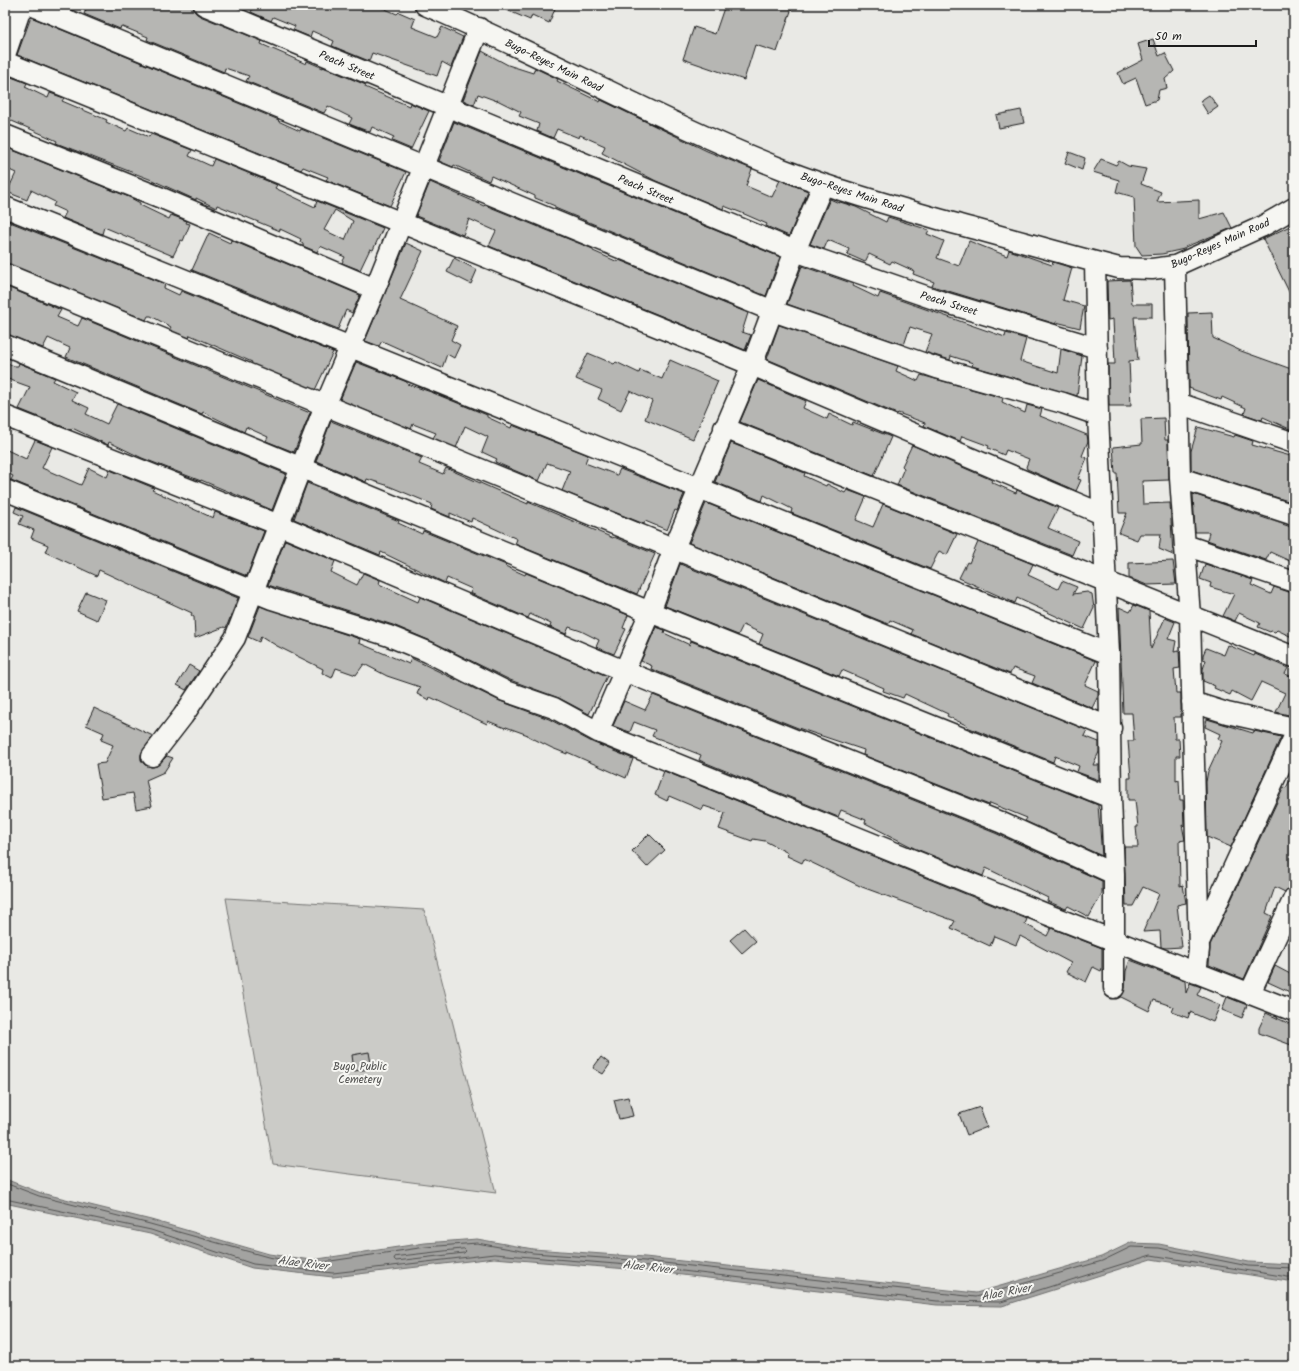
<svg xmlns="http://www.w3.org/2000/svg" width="1299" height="1371" font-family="Kalam,sans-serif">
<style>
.green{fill:#cbcbc7;stroke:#747472}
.water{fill:#a3a3a1;stroke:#6d6d6c}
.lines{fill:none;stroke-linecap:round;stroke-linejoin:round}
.shore{stroke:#525251;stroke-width:1}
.building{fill:#b6b6b3;stroke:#1c1c1c;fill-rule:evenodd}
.minor-casing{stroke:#1c1c1c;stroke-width:23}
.minor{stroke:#f6f6f2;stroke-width:20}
.labels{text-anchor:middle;stroke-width:4;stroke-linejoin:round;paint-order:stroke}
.street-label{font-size:11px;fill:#1c1c1c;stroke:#f6f6f2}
.park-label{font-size:11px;fill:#51514f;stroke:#f6f6f2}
.water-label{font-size:12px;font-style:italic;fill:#525251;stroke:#f6f6f2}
</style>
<rect width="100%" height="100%" fill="#e9e9e5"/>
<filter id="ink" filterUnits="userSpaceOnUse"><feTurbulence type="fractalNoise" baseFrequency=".025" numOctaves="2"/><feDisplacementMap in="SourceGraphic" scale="8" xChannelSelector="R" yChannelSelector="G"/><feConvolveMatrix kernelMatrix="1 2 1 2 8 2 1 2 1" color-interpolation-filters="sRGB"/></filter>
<g filter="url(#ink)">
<path class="green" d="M226,898L424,910L496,1193L273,1164Z"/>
<path class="water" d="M5,1179L41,1193L151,1220L269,1254L311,1260L425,1243L477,1239L533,1249L645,1257L976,1293L1101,1257L1130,1243L1159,1244L1249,1262L1294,1264V1282L1151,1259L1002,1306L937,1305L640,1270L494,1258L333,1277L252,1268L150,1234L9,1204L5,1203Z"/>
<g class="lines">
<path class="shore" d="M5,1183L39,1196L150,1224L268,1257L310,1264L426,1247L477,1243L533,1253L645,1261L976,1297L1102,1261L1131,1247L1159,1248L1248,1266L1294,1268
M5,1199L151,1230L253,1264L333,1273L494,1254L640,1266L937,1301L1001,1302L1151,1255L1294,1278
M464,1249L466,1251L464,1253L396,1261L394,1259L395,1257Z"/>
</g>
<path class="building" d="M88,5H193L195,12L200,16L262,41L261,44L284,54L306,64L307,61L323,68V67L366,85L365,87L409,106L410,103L429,111L411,149L392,141L394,137L372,127L370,132L349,124L352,118L328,106L324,113L246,81L249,76L225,68L224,72L147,40L148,37L121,26L120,29L84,14Z
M245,5H376L397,14L399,12L415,19L412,27L437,37L442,27L463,37L451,67L442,62L437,76L372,53L369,61L332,46L334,41L312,31L310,37L293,30L295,26L273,17L271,21L251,12L253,8Z
M495,5H548L555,9L549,23L532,15L530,20Z
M725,5H793L777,52L755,45L744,80L683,59L694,27L715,34Z
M31,17L279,120L278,121L300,131L301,129L406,172L390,206L326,180L328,177L303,167L301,170L17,55Z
M1153,39L1159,56L1165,53L1174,71L1165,79L1167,88L1159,90L1157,100L1145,104L1136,78L1123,84L1118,73L1143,60L1138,44Z
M482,51L508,65L533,73L535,68L558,79L557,81L600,102L601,100L707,151L752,169L746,186L772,197L780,180L808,191L789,236L766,226L767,224L742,213L724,206L723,209L656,181L602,153L605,146L580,135L579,138L557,129L553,138L537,131L539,124L519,116L521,112L497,100V101L478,94L474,105L463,100Z
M6,75L27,83L25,87L48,98L50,93L64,98L62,101L107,120L106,122L126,131L128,128L149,137L151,134L192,150L189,156L211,166L214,159L277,185L275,188L315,207L317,201L383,228L373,250L370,249L360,270L342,263L345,257L320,246L317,252L303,246V244L300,242L301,239L280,229V231L217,205L216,208L196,198V200L152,180L56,143L57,141L44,135L5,118ZM335,210L353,221L345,240L324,230Z
M1209,95L1218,107L1208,114L1200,101Z
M1021,110L1024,123L999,128L996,115Z
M454,122L780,257L766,296L555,208V206L535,198V196L491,176L489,181L454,165L453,167L439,161Z
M5,147L129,197L140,203V205L169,219L171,215L187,221L186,223L190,224L183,241L181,240L173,256L104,227L102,234L63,218L66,212L53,206L55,202L31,190L27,200L7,192L16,173L5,168Z
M1069,152L1085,158L1082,170L1065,163Z
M1101,159L1116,165L1119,161L1128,166L1146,169L1141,184L1161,192L1157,202L1199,200V219L1224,212L1232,228L1185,247L1184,249L1162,254L1142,255L1136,246L1134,197L1116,192L1119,180L1093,172Z
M430,182L484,206L485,205L593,249V251L618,262L619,260L748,313L742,332L751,335L745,350L489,246L496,231L469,219L463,235L416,216Z
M830,199L839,203L840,202L856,207L886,222L888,217L929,230L927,234L944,241L937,258L959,266L969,241L1007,256L1009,250L1052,265L1053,262L1072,268L1063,300L1084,306L1080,328L1056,322V324L932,286L934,282L913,274L914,271L892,261L890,264L869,254L865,262L847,254L849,249L828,240L824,249L810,244Z
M5,220L165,284L164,288L179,295L181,291L333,352L315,390L251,364L252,362L190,335L189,338L169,330L171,327L151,316H148L146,320L5,263Z
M1294,224V302L1263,239Z
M209,233L230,243L231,240L360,295L352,313L346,310L338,329L192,270Z
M406,243L423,251L400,300L457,326L451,340L460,345L454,358L447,354L442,368L382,341L379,346L365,341Z
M454,258L477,270L471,284L447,272Z
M802,266L854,284L853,286L878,298L880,293L1005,337L1006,333L1026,339L1020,361L1058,373L1061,349L1082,356L1077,396L972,366L973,363L951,356L950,360L925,352L932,334L910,327L904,345L787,304Z
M1130,280L1132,304H1152V317H1134L1138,360L1129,361L1131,406H1109L1108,364H1115L1113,319L1108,320L1107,281Z
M5,286L61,310L57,317L78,326L82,318L310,413L294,452L266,441L268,437L246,427L244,432L203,412L202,414L66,357L70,348L48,338L43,348L5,334Z
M1212,312L1213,338L1241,351L1294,370V431L1263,417L1262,420L1244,414L1246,408L1222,397L1221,400L1189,388L1188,313Z
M779,325L898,366L896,371L918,381L921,375L1003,398L1002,402L1025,413L1027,405L1042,409L1040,416L1087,435L1088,441L1082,456L1087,458L1078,479L1081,480L1076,491L1027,469L1026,467L1029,459L1006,450L1004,455L988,448L989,446L962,436L960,441L924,426L925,423L898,413L897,414L767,359Z
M588,353L614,364L616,362L639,373L640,370L662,379L670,360L718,381L693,439L645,419L652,401L630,391L621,410L598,399L602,390L576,379Z
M5,362L14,366H18L19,363L55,378L53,381L76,392L72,400L89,408L86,414L107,424L117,404L286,474L272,510L201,480V481L142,458L109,442L108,445L72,428L71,430L19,409L30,387L5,378Z
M356,362L407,382V384L431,392L487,415V417L511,428L512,425L588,455L585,463L617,475L620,469L684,494L677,511L675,510L667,530L645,521L644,524L562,491L570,471L547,463L539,481L495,462L497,459L482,452L488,437L465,426L456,448L433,438L436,433L413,424L411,429L340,400Z
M758,380L806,401L803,408L827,419L829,414L852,425L853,422L891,437L874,476L740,422Z
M1164,418L1165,440H1168L1169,480L1142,481L1143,504L1170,503L1173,555L1159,549L1161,534H1140L1137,540L1119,533L1127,513H1119L1117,473H1115L1113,447L1142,444L1141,419Z
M331,421L422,458L419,464L443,474L446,468L528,504V502L613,538L614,537L655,554L637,594L515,544L517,539L472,518L471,522L450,513V517L431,509L432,504L386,485L367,479L366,482L316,461Z
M1198,427L1234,437L1235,435L1253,441L1252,445L1294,457V503L1191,470V451Z
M35,440L52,447L42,468L81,485L89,468L107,477L110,470L154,488L152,490L213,518L215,512L264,531L247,576L11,480L13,476L5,472V449L26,459Z
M731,443L805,473L804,476L826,486L827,484L845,493L847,490L866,497L856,520L873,527L883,504L957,534L947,555L939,551L930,569L791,513L792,509L764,495L762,501L715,482Z
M912,445L992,480L991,482L1016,493L1017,490L1058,508L1048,528L1078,541L1072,555L897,485L904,468L902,466Z
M307,483L399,521L398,523L422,534L423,531L506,565L505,566L525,575L526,573L628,615L623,628L626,629L614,654L596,647L599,640L581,631L569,627L566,634L550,627L551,624L530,614L528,618L470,593L472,589L447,578L445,583L381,552L380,555L294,519Z
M1193,494L1294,528V563L1270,552L1266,560L1207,540L1209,532H1195Z
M706,503L1096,661L1085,685L1098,691V696L1092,708L1032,683L1035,676L1013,668L1010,674L911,634L913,630L890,620L888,624L689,543Z
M16,507L238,598L226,628L224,627L195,638L194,617L191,615L192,613L99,570L97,576L45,552L48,545L31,538L34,530L19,524L23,516L14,512Z
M285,540L335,561L331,572L357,585L363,573L380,580L379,584L418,602L420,597L607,676L589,714L559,698L510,680L433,642L393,625L268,585Z
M978,542L1033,564L1028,575L1058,589L1062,581L1077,587L1073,594L1087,592L1092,594L1094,608L1084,629L1017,598L1015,603L959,578L967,562L969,563Z
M1173,561L1176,584L1147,585L1129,578V563Z
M680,564L1087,730L1084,736L1099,742V752L1093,765H1099V780L1077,772L1079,766L1055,756L1053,762L967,727L968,726L947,716L948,714L905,694L903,698L883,691L884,688L842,670L839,676L759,644L763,634L743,625L738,635L665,606Z
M1205,564L1253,580L1251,585L1271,594L1274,587L1294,593V638L1277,630L1275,632L1271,631L1270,632L1258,627L1260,623L1239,613L1235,621L1223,616L1234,594L1210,587L1211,583L1200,579Z
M86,592L106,600L97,620L77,611Z
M1134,605L1149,611L1151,649L1165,618L1175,622L1168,639L1176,641L1174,652L1179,651L1180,668L1174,669L1176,693H1181V717H1174L1175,739H1179L1180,756H1176V781L1179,780L1180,800H1183L1184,826L1182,825L1185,840L1179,841L1180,886L1183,885L1186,903L1177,905L1182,947L1165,948L1161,947L1160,931L1143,932L1159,894L1143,887L1133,906H1126L1124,847H1138L1136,827H1138L1135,800H1128V778H1131L1128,741H1134L1132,713H1123L1119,607L1130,612Z
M260,606L360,639L359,643L409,664L411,658L500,701L549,719L592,742L633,759L626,778L567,752V754L552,748L528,736V735L506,727L505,728L488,721L487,724L430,697L429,700L417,694L420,687L387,676L364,664L356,675L336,668L332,678L322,673L323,669L277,646L261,636L259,642L248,637Z
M656,627L665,630L664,633L690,645L691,641L1098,805L1102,856L1025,821L1027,818L990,803L989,805L863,755L864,750L798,728L651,669L652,666L641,661Z
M1228,645L1254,656L1255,654L1274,662L1288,668L1285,674L1293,677L1294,675L1293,716L1276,712L1285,693L1261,682L1251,701L1232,691L1230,695L1214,688L1215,686L1203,681V669L1206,660L1203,659V655L1206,648L1224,655Z
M189,665L199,671L186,690L177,685Z
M653,695L995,833L1102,881V893L1089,917L1068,906L1066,909L1047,901L1048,898L986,868L983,876L914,848L865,823L866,820L841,810L838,817L699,760L701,755L652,736L655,730L634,722L630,732L613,726L624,701L645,710Z
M94,708L153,736L141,754V760L145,765L151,767L157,766L167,756L173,758L164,772L146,780L152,806L136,809L133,793L102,798L96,764L105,763L113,745L101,740L104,733L86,725Z
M1207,719L1253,733L1254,731L1281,737L1231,847L1207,837L1206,782L1208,771L1222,741L1218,739L1220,734L1205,727Z
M664,771L1027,919L1025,924L1047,936L1051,928L1102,948V968L1101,971L1093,967L1086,982L1066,972L1071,963L1020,936L1016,945L994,936L990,946L951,928L955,921L862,887L804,859L802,863L787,856L788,853L765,841L753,839L752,841L719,829L725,813L704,806L702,810L669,796L667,801L655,795Z
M1294,772V887L1288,888L1285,892L1275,887L1266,913L1272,916L1244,979L1209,965L1210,945L1284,787L1286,788Z
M649,834L665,850L647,867L632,851Z
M744,928L756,941L742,953L730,940Z
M1130,960L1185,981L1186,993L1190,983L1201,987L1197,995L1220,1005L1213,1022L1190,1012L1188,1018L1172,1012L1174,1007L1154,1000L1149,1011L1121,997L1125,988L1126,971Z
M1275,966L1294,976V994L1268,982Z
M1227,997L1247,1005L1242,1018L1222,1010Z
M1266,1013L1294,1026V1046L1259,1033V1028Z
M369,1052L372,1069L354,1071L352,1055Z
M601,1057L610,1064L603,1074L593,1068Z
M628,1097L633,1116L619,1119L614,1100Z
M980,1107L987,1127L967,1135L959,1114Z"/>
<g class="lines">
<g class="minor-casing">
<path id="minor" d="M31,5L773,311L937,368L1063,403L1098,415
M204,5L795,251L937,300L1097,348
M425,5C545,56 660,121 782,169C840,192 900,208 960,225C1013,239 1066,255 1119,268L1152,269L1175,266L1261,227L1294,208
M5,55L22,5
M5,62L752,365L1102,514
M5,135L164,199L375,289
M5,207L1109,654
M1095,262L1098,415L1109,654L1111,798L1114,874V988
M1175,266L1180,478L1190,616L1199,949L1196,973
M5,274C373,428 743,576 1111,728
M5,345L650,612L1111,798
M1178,403L1294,443
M5,416L279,525L624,671L1000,822L1114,874
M724,428L1294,657
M1180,478L1294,515
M5,490L272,599L389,636L428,652L505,691L554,708L598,732L1046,914L1294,1011
M1185,545L1294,582
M1192,702L1227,713L1294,728
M598,732L650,612L674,548L752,365L795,251L823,185
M152,756L183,716L235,638L324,408L375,289L479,28
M1200,940L1294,737
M1250,993L1294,898"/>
</g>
<use href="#minor" class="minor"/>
</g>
</g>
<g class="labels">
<g class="street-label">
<text transform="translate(347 65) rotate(23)" y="4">Peach Street</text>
<text transform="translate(554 65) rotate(26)" y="4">Bugo-Reyes Main Road</text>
<text transform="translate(646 189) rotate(23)" y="4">Peach Street</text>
<text transform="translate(852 192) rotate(18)" y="4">Bugo-Reyes Main Road</text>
<text transform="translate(1220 243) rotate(-24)" y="4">Bugo-Reyes Main Road</text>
<text transform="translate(949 303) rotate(17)" y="4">Peach Street</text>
</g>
<g class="park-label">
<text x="360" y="1070">Bugo Public<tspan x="360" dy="13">Cemetery</tspan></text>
</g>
<g class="water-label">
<text transform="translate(303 1263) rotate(7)" y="4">Alae River</text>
<text transform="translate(648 1267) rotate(6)" y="4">Alae River</text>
<text transform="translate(1006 1292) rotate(-11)" y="4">Alae River</text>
</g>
</g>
<rect width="1299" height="1371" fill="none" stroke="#f6f6f2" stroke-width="20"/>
<rect x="10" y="10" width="1279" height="1351" fill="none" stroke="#1c1c1c" stroke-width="1.5" filter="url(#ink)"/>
<path d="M1149 40v6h107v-6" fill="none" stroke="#1c1c1c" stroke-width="2"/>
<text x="1155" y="40" font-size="12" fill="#1c1c1c" stroke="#f6f6f2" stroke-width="3" paint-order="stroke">50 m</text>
</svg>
